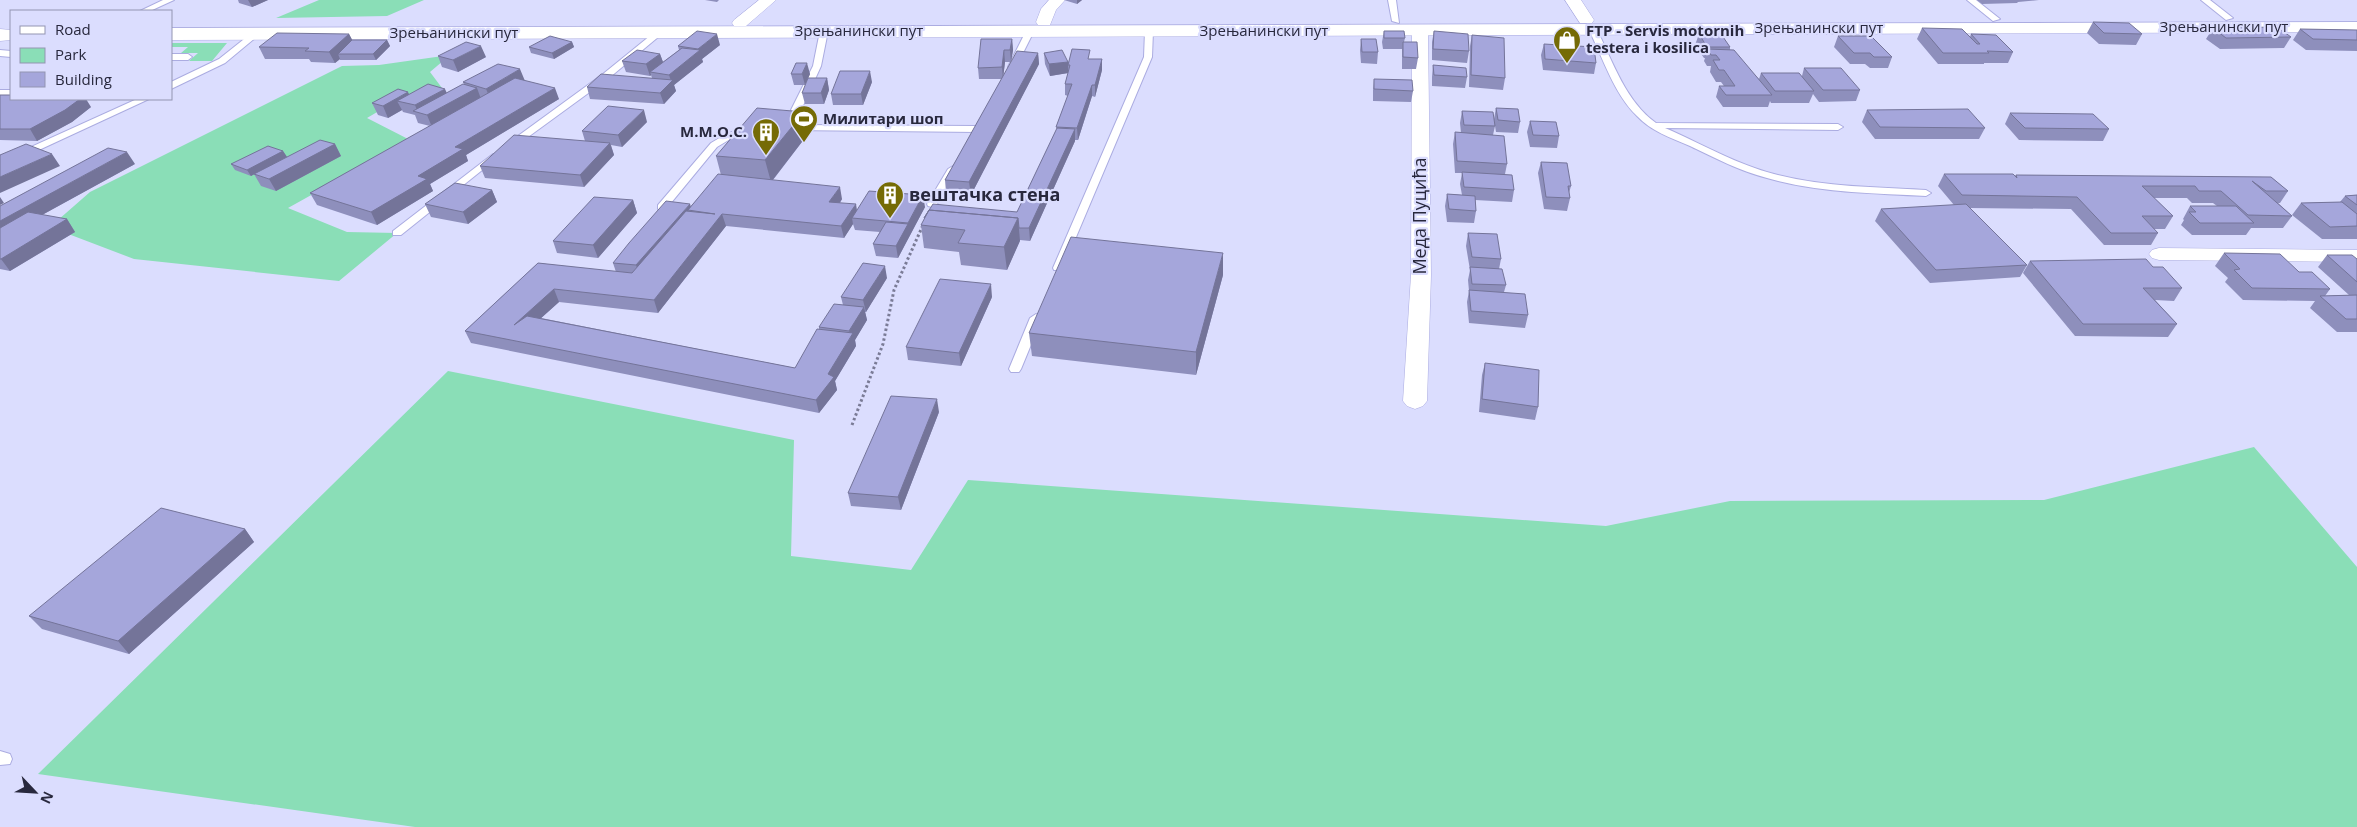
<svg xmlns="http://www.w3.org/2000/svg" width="2357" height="827" font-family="'Open Sans',sans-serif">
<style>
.green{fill:#8adeb7}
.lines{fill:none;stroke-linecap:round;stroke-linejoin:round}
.lane-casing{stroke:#abace1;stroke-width:2}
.street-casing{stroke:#abace1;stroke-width:1}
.secondary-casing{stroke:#abace1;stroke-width:1}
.path{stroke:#7a7b96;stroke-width:3;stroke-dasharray:2.5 2.5;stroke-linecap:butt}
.lane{fill:#fff;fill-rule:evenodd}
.street{fill:#fff;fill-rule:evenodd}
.secondary{fill:#fff;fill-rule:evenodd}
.wall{fill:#8e8fbc}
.shaded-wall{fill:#747499}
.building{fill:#a5a6db;stroke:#747499}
.labels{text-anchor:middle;stroke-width:4.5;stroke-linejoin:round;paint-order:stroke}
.far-street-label{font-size:15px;fill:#28283d;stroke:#dbddfe}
.far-poi-label{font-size:15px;font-weight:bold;fill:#28283d;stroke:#dbddfe;text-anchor:start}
.poi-label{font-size:18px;font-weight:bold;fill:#28283d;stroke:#dbddfe;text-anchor:start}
.street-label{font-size:18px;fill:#28283d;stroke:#dbddfe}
</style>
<rect width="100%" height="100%" fill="#dbddfe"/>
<path class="green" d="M319,0H424L387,16L276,18Z
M171,43H227L212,61H189L198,53H181L188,47H171Z
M450,55L430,72L442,88L401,98L367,118L410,140L288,208L347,232L397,233L339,281L134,259L50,227L90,192L342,66L379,65Z
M448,371L794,440L791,556L911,570L968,480L1606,526L1730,501L2044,500L2254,447L2357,567V827H415L38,774Z"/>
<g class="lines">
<g class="lane-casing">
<path id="lane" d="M163,0H174L150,11H140Z
M1388,0H1396L1399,23L1392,21Z
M1967,0H1976L2000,19L1993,21Z
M2201,0H2210L2233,18L2226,20Z
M824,28L828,31L821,66L801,110L799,112H793L791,110L813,66L820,31Z
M1030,28L1034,31L1016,67L1009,69L1008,67L1026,31Z
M1149,28L1153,31L1152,57L1063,268L1062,270H1054L1053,268L1144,57L1145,31Z
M1590,28L1597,30C1613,62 1626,102 1656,123L1838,124L1843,127L1838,130L1665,128L1672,131C1705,146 1739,165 1774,174C1823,187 1875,187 1926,190L1931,193L1926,196C1873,193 1818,193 1767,178C1740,171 1715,158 1690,146C1671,138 1651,131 1637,116C1614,94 1603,58 1589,30Z
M656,31L663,33L609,78L513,148H507V144L603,74Z
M253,32L260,34L225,63L171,89V82L219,59Z
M0,50L11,51V57L0,56Z
M171,54H188L192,57L188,60H171Z
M0,90H11V96H0Z
M137,99H149L0,168V161Z
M792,125L977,126L982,129L977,132L789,130V126Z
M750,126L755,129L753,131L732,138L717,147L666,209H658V205L711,143L726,134Z
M493,154L496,155V159L401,235H393V231Z
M953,166L958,169L937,204L932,207L928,206L927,204L948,169Z
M1036,314L1042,318L1021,369L1019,372H1011L1009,369L1030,318Z
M0,751L10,754L12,759L10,764L0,765Z"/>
</g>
<g class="street-casing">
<path id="street" d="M759,0H776L746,26H734L732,23L734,20Z
M1049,0H1065L1056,10L1050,25H1038L1036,22L1041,9Z
M1565,0H1581L1594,20L1592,23H1580Z
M1420,26L1426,28L1428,31L1431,275L1427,401L1423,406L1415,409L1407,406L1403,401L1411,275L1412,31L1414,28Z
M2159,248L2357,250V262L2159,260L2152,258L2149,254L2152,250Z"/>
</g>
<g class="secondary-casing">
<path id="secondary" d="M2357,22V32L171,40V28Z
M0,29L11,30V40L0,41Z"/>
</g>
<path class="path" d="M852,425L883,344L894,290L923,225"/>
<use href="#lane" class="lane"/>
<use href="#street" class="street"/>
<use href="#secondary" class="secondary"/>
</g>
<path class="wall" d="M238,0H268L252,7L239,3Z
M705,0H719L717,2Z
M1064,0H1082L1077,4Z
M1977,0H2039L2018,2L2017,3L1982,4Z
M2093,22L2142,34L2136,45L2099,44L2087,33Z
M1922,28L1970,37L1971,34L2013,52L2008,63H1984V64H1938L1917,39Z
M2213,28L2291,37L2284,48L2220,49L2206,39Z
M2300,29L2357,30V51L2306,50L2293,40Z
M1384,31L1405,38L1404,42L1418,58L1416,69H1402V49H1383L1382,42Z
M1434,31L1469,51L1467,63L1432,60V42Z
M349,34L352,40H387L390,46L376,60H340V59L335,63L311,62L309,59H265L259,47Z
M1699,34L1730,47V50L1759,79L1761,73L1802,76L1804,68L1860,90L1856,101L1819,102L1813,94L1809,103H1771L1770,101L1768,107H1723L1716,97L1719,86H1724L1721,82H1716L1710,72L1711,66H1707L1704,61L1705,58H1704L1695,45Z
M1472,35L1505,78L1503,90L1469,87L1470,46Z
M1838,36L1892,57L1888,68H1870L1865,64H1850L1834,47Z
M1012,39L1013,50L1011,62H1005L1003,77L1038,53L1039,64L971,195L946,192L945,180L1002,79H979L978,68Z
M1361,39L1378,52L1377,64L1361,63L1360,50Z
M572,42L574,47L554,59L531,53L529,47Z
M1544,44L1596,63L1594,74L1543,70L1541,55Z
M720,45L702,59L703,62L674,85L676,91L664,104L590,99L587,87L652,78L651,75L650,76L626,72L622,61L660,54L663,62L679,50L678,46Z
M1044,53L1068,62L1090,59H1102V70L1095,97L1092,96L1078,140H1075V141L1030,241L1020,240L1007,270L961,265L959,252L924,248L921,225L1017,212L1057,129L1056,127L1068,96L1065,95V84L1068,73L1050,76L1045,64Z
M438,56L486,57L458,72L442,67Z
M796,63L810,74L805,85H794L791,74Z
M1433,65L1467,77L1465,88L1432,86V77Z
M827,78L829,90L824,104H805L802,93Z
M1374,79L1413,91L1411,102L1373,101V90Z
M524,80L559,99L466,155L468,161L430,184L433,191L377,225L317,205L310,193L430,126L418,123L415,115L403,112L402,110L388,118L378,115L372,103L447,93L464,84L463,82Z
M872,82L863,105H833L831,94Z
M0,95L91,107L72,122L37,141L0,140Z
M1496,108L1520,122L1518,133L1496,132L1495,126L1493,135L1507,164L1505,174L1514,190L1512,202L1475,200L1476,211L1474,223L1447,222L1445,206L1447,194L1462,195L1460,184L1462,173H1455L1453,144L1455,132L1461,133L1460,123L1462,111L1494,119Z
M1867,110L1985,128L1979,139H1875L1862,122Z
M804,112L808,134L773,180L842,199L840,203L857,210L925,207L898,258L876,256L873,244L880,232L855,230L853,224L844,238L726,226L658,313L559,302L541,318L795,368L819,329V327L843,305L841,297L887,278L866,312H865L867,320L855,340L856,346L835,381L837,390L819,413L471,343L465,331L538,263L616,272L613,263L691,206L721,175L716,156Z
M2010,113L2109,129L2103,141L2019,140L2005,124Z
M1530,121L1559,136L1557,148L1530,147L1527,132Z
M647,122L622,147L611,145L614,155L584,187L485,178L480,166L585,141L582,131Z
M335,144L341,156L276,191L261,186L254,174Z
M283,151L287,157L251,176L235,170L231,164Z
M1541,162L1571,186L1569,193L1570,198L1567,211L1544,209L1538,173Z
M135,164L42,215L67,219L75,232L10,271L0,269V206Z
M1944,174L2015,176L2016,175L2271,177L2288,191L2280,203H2278L2292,216L2283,228H2251L2246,235H2192L2181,225L2184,220L2183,219L2190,206H2217L2213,203H2192L2187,198H2154L2173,216L2165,229H2154L2158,233L2151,245H2104L2071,209L1969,208L2027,265L2020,277L1930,283L1875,221L1881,209L1954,205L1938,186Z
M492,190L497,202L468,224L431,217L425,204Z
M2357,195V239H2322L2292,215L2301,203L2340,202L2345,196Z
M633,200L637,213L598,258L557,253L553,241Z
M1468,233L1501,259L1499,269L1506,285L1504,292L1528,315L1525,328L1469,323L1467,302L1469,291L1468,280L1470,270L1466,246Z
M2224,253L2299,272L2330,289L2325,296L2349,295L2318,267L2327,255L2357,259V332H2337L2310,308L2315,301L2243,300L2225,282L2228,278L2215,266Z
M2030,261L2153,267L2182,288L2174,301L2155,300L2177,324L2168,337L2075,336L2023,273Z
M1223,275L1196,375L1032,356L1029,333Z
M992,297L961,366L908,360L906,347Z
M1485,363L1538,407L1535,420L1479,412L1482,375Z
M939,412L901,510L851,506L848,493Z
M245,529L254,542L129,654L42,629L29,616Z"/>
<path class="shaded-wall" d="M248,0H268L252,7Z
M1077,0H1082L1077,4Z
M349,34L355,45L338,54L340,59L335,63L329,52Z
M717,34L720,45L702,59L703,62L674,85L676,91L664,104L660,93L671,81L669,75L699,51L698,49Z
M1012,39L1013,50L1011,62L1010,50Z
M387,40L390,46L376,60L373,54Z
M572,42L574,47L554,59L552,53Z
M481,46L486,57L458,72L453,60Z
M1004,50L1005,62L1003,79L1002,67Z
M1038,53L1039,64L971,195L969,182Z
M660,54L664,65L650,72L651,75L650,76L646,64Z
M1102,59V70L1095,97V85Z
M1068,62V73L1050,76L1049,64Z
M807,63L810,74L805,85L802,74Z
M520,69L525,81L491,100L486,89Z
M870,71L872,82L863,105L861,94Z
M827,78L829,90L824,104L821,93Z
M1092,85V96L1078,140L1077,128Z
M477,88L481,99L432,127L427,115Z
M555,88L559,99L466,155L468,161L430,184L433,191L377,225L371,212L418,176L455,147Z
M445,89L450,100L418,113L415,105Z
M408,92L414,104L397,101L402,110L388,118L383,106Z
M80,99H86L91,107L72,122L37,141L30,129Z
M644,110L647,122L622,147L618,135Z
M804,112L808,134L771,182L765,160Z
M1075,129V141L1030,241L1029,228Z
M610,143L614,155L584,187L580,175Z
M335,144L341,156L276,191L269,179Z
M283,151L287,157L251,176L247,170Z
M127,152L135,164L0,238V221Z
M52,154L60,166L0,193V177Z
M840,187L842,199L832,214L829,202Z
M492,190L497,202L468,224L463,212Z
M923,195L925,207L898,258L896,246Z
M0,197L4,203L0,205Z
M633,200L637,213L598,258L593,245Z
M690,204L692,210H688L691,220L640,278L636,265Z
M856,204L858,217L852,218L853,224L844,238L841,226Z
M722,214L726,226L658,313L654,300Z
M1018,218L1020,241L1007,270L1004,247Z
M67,219L75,232L10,271L1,259Z
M1223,253V275L1196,375V352Z
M885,266L887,278L866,312L863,300Z
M991,284L992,297L961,366L959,353Z
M554,289L559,302L519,338L514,325Z
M864,307L867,320L855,340L856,346L835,381L837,390L819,413L816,400L828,374L851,337L849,331Z
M937,399L939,412L901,510L898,497Z
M245,529L254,542L129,654L118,641Z"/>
<path class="building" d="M2093,22L2129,23L2142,34L2104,33Z
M2277,27L2291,37L2226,38L2213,28Z
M1922,28L1962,29L1977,44H1980L1971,34L1996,35L2013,52L1987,51L1989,53H1943Z
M2300,29L2357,30V40L2313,39Z
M697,31L717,34L698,49L678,46Z
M1384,31H1404L1405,38H1384Z
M1434,31L1468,34L1469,51L1433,49Z
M277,33L349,34L329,52L305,51L309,48L259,47Z
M1699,34H1721L1730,47H1707Z
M1472,35L1504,38L1505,78L1471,75Z
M550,36L572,42L552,53L529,47Z
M1838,36H1871L1892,57H1874L1870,53H1854Z
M981,39H1012L1010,50H1004L1002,67L978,68Z
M1361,39H1376L1378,52H1362Z
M352,40H387L373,54H338Z
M466,42L481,46L453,60L438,56Z
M1403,42H1417L1418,58L1403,57Z
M1544,44L1594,47L1596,63L1545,59Z
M682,48L700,50L669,75L650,72Z
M1072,49L1090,50L1088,59H1102L1095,85H1092L1077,128L1056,127L1072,84H1065L1070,65H1068Z
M1707,49L1734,50L1772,95H1726L1719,86H1735L1724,70H1719L1713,60H1720L1716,55H1711Z
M637,50L660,54L646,64L622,61Z
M1062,50L1068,62L1049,64L1044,53Z
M1017,51L1038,53L969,182L945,180Z
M796,63H807L802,74H791Z
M498,64L520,69L486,89L463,82Z
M1433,65L1466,68L1467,77L1434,75Z
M1804,68H1841L1860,90H1823Z
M840,71H870L861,94H831Z
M1761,73H1799L1814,91H1775Z
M601,74L673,80L660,93L587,87Z
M515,78L555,88L455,147L463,149L418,176L427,179L371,212L310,193Z
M808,78H827L821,93H802Z
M1374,79L1412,80L1413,91L1374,89Z
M428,84L445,89L415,105L397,101Z
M463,84L477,88L427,115L413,111Z
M398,89L408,92L383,106L372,103Z
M0,95H11V99H80L65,110L30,129H0Z
M608,106L644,110L618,135L582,131Z
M757,108L804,112L765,160L716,156Z
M1496,108L1518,109L1520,122L1498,120Z
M1968,109L1985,128L1880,127L1867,110Z
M1462,111L1493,112L1495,126L1464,125Z
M2010,113L2093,114L2109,129L2025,128Z
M1530,121L1556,122L1559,136L1533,135Z
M1057,128L1075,129L1029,228H1019L1018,218L929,210L924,218L933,204L1017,212Z
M1455,132L1504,136L1507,164L1457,161Z
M514,135L610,143L580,175L480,166Z
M320,140L335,144L269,179L254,174Z
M26,144L52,154L0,177V155Z
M268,146L283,151L247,170L231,164Z
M108,148L127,152L0,221V206Z
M1541,162L1567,163L1571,186H1568L1570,198L1546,197Z
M1462,172L1512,175L1514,190L1464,187Z
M718,174L840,187L829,202L856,204L841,226L722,214L654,300L554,289L514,325L527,316L795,368L817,329L853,333L828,374L834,377L816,400L465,331L538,263L632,273L686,211L715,214L688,210Z
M1944,174H2013L2017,178L2016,175L2271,177L2288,191H2266L2252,181L2292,216L2248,215L2221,191H2199L2195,186H2142L2173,216H2142L2158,233H2111L2077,197L1962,195Z
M455,183L492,190L463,212L425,204Z
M869,191L923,195L908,223L852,218Z
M1447,194L1475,196L1476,211L1449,209Z
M2357,195V205L2345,196Z
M594,197L633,200L593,245L553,241Z
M666,201L690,204L636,265L613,263L629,243Z
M2342,202L2357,214V226L2330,227L2301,203Z
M1966,204L2027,265L1936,270L1881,209Z
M2190,206H2236L2254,223H2200L2189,212H2196Z
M929,210L1018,218L1004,247L958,243L965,230L921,225Z
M28,212L67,219L1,259H0V228Z
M886,222L908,224L896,246L873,244Z
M1468,233L1497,234L1501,259L1472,257Z
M1071,237L1223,253L1196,352L1029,333Z
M2224,253L2280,254L2299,272H2312L2330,289L2252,288L2234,270L2240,269Z
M2327,255H2352L2357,259V282Z
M2146,259L2153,267H2163L2182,288H2143L2177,324H2083L2030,261Z
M863,263L885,266L863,300L841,297Z
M1470,267L1502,269L1506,285L1472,284Z
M940,279L991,284L959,353L906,347Z
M1469,290L1525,294L1528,315L1471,311Z
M2357,295V319H2346L2320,296Z
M834,304L864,307L849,331L819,327Z
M1485,363L1539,370L1538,407L1482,399Z
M891,396L937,399L898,497L848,493Z
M161,508L245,529L118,641L29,616Z"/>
<defs>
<g id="shop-pin" transform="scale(1.4375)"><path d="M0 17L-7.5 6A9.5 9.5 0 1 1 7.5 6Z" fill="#756b06" stroke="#dbddfe"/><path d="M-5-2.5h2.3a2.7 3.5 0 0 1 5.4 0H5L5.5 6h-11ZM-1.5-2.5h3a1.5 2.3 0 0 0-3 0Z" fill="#fff"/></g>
<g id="stadium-pin" transform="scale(1.4375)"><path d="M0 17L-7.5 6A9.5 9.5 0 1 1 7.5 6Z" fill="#756b06" stroke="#dbddfe"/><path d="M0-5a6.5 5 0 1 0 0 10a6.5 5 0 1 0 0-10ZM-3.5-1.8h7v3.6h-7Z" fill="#fff"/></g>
<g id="building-pin" transform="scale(1.4375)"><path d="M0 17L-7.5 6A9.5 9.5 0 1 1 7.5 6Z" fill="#756b06" stroke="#dbddfe"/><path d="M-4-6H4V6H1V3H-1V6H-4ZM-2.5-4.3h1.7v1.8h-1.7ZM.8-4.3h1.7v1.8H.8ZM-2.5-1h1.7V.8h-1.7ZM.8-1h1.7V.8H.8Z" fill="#fff"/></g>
</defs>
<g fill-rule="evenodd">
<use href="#shop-pin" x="1567" y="40"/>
<use href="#stadium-pin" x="804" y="119"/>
<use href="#building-pin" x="766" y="132"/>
<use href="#building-pin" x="890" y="195"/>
</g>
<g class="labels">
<g class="far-street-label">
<text x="2224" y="32">Зрењанински пут</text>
<text x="1819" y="33">Зрењанински пут</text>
<text x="859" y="36">Зрењанински пут</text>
<text x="1264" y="36">Зрењанински пут</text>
<text x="454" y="38">Зрењанински пут</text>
</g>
<g class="far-poi-label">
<text x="1586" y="36">FTP - Servis motornih<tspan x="1586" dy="17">testera i kosilica</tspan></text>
<text x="823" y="124">Милитари шоп</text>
<text x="747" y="137" text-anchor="end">M.M.O.C.</text>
</g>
<g class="poi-label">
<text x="909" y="201">вештачка стена</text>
</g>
<g class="street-label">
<text transform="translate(1420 216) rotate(-90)" y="6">Меда Пуцића</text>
</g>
</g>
<rect x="10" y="10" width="162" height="90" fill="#dbddfe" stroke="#9395b1"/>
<rect x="20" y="26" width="25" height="8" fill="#ffffff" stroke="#9395b1"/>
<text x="55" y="35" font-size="15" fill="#28283d">Road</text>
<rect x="20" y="48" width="25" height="15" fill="#8adeb7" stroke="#9395b1"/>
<text x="55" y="60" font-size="15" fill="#28283d">Park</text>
<rect x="20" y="72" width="25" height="15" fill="#a5a6db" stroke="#9395b1"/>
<text x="55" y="85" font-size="15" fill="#28283d">Building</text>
<g transform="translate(35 792) rotate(115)" stroke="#dbddfe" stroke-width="4" paint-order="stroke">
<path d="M0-4L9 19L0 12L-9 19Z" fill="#28283d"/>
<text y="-8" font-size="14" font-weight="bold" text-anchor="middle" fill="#28283d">N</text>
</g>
</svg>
